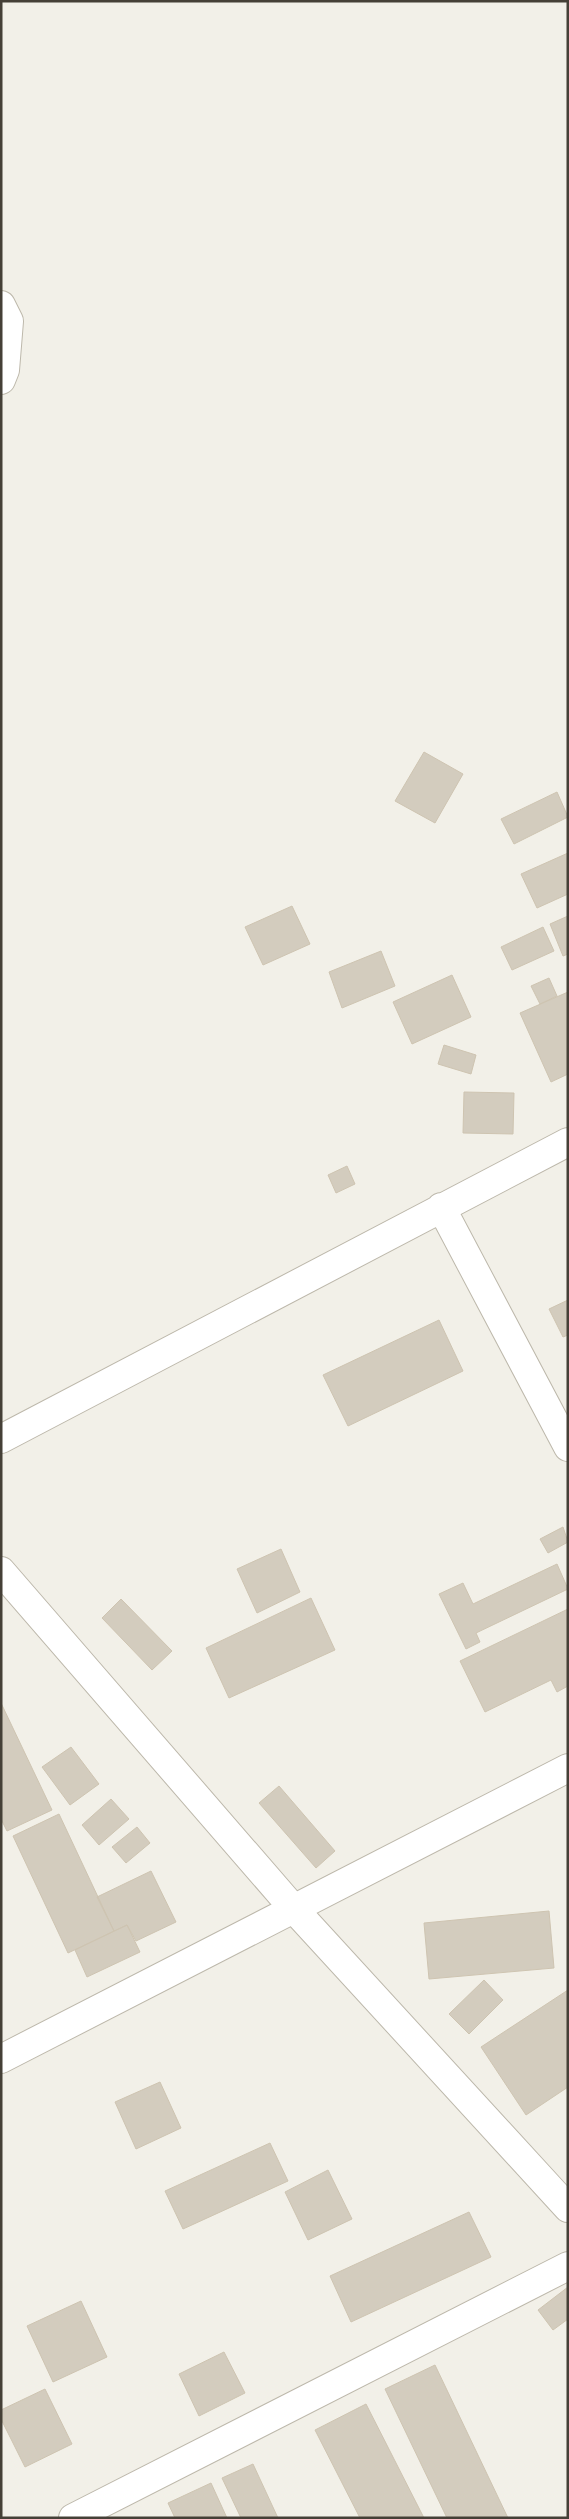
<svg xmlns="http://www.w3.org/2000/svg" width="569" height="2519" font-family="Inter,sans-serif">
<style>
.building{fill:#d3ccbe;stroke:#cec4b1}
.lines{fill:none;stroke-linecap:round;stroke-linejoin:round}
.minor-casing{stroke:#bdb8ab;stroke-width:30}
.minor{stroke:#fff;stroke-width:28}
</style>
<rect width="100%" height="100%" fill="#f2f0e8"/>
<path class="building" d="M424,752L463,774L435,823L395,801Z
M557,792L568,817L514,844L501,819Z
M568,853V894L537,908L521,874Z
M292,906L310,944L263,965L245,927Z
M568,916V954L563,956L550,924Z
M543,927L554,951L512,970L501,947Z
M381,951L395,986L342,1008L329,972Z
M452,975L471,1017L412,1044L393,1002Z
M549,978L557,996L540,1004L531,986Z
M568,992V1074L551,1082L520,1013Z
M444,1045L476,1055L471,1074L438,1064Z
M464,1092L514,1093L513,1134L463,1133Z
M347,1166L355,1184L336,1193L328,1175Z
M568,1300V1335L563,1337L549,1309Z
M439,1320L463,1371L348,1426L323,1375Z
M563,1527L568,1542L548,1553L540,1539Z
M281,1549L300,1592L257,1613L237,1569Z
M557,1564L568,1589L476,1633L480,1642L466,1649L439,1594L463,1583L473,1604Z
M311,1598L335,1650L229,1698L206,1648Z
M121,1599L172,1651L152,1670L102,1618Z
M568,1609V1686L557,1692L551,1680L485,1712L460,1661Z
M1,1703L52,1810L7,1831L1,1819Z
M71,1747L99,1784L70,1805L42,1767Z
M279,1786L335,1851L316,1868L259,1803Z
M111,1799L129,1819L99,1845L82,1825Z
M59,1814L114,1931L68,1953L13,1836Z
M137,1827L150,1843L126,1863L112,1847Z
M151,1871L176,1922L136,1941L127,1925L114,1931L97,1897Z
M549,1911L554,1968L429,1979L424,1923Z
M127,1925L140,1952L87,1977L75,1950Z
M484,1980L503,2000L469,2034L449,2014Z
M568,1990V2087L526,2115L481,2047Z
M160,2082L181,2128L136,2149L115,2102Z
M270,2143L288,2181L183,2229L165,2191Z
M328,2170L352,2219L308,2240L285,2192Z
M469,2212L491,2257L351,2322L330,2276Z
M568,2287V2319L553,2330L538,2310Z
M81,2301L107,2357L53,2382L27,2326Z
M224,2352L245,2393L199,2416L179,2374Z
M435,2365L508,2518H447L385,2389Z
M45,2389L72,2444L25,2467L1,2419V2410Z
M366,2404L424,2518H360L315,2430Z
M253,2464L278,2518H241L222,2478Z
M211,2483L227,2518H175L168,2503Z"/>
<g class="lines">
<g class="minor-casing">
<path id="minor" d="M1,305L9,321L5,370L1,380
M441,1207L568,1447
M1,1439L568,1142
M1,1571L293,1908L568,2208
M1,2059L568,1768
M73,2518L568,2266"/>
</g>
<use href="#minor" class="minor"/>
</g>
<rect width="569" height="2519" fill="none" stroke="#454037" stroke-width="5"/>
</svg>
